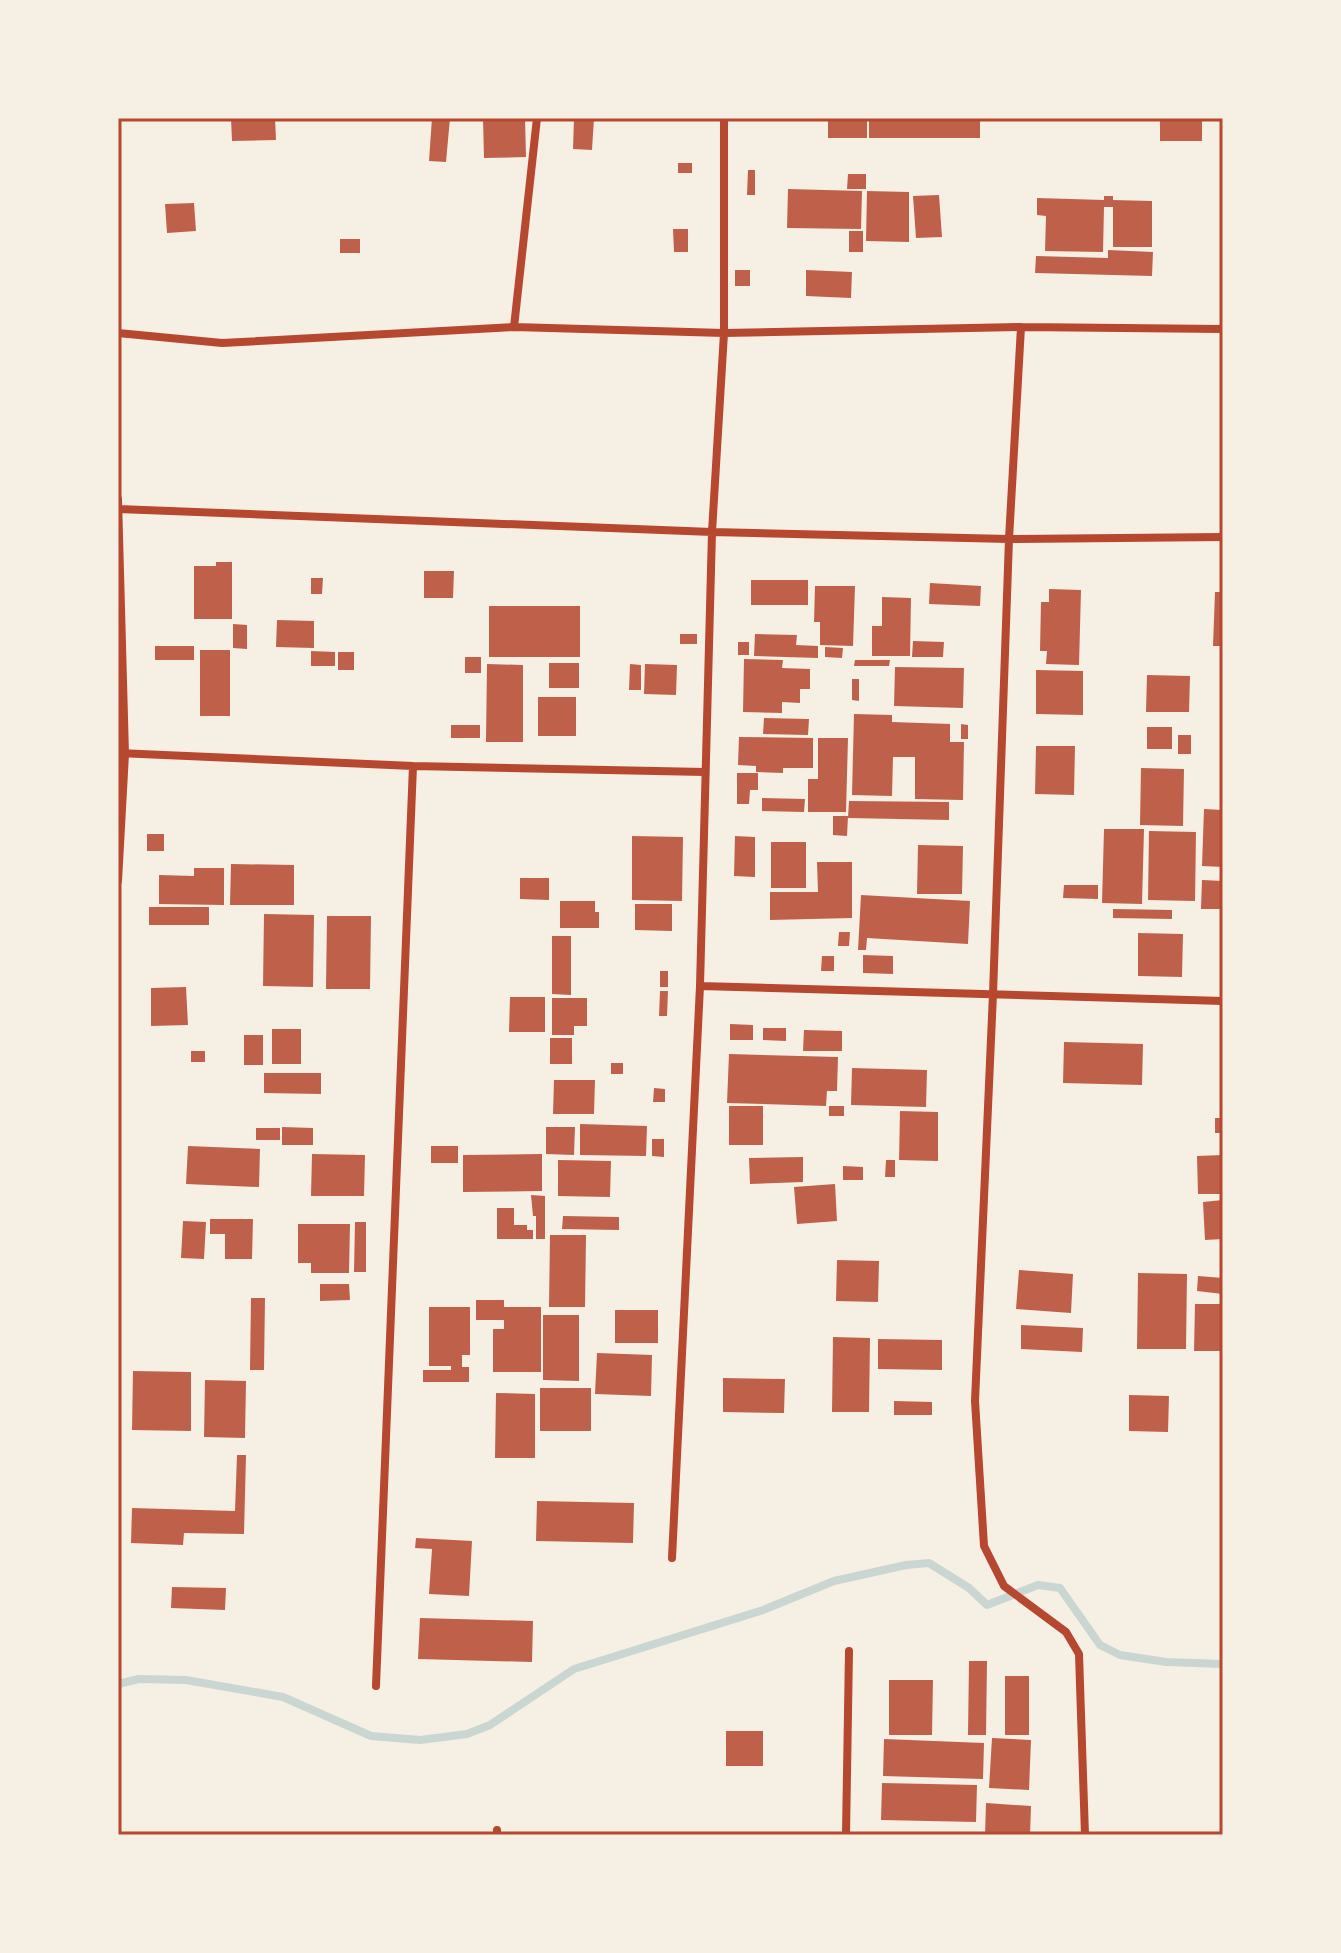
<svg xmlns="http://www.w3.org/2000/svg" width="1341" height="1953" font-family="Literata,serif">
<style>
.lines{fill:none;stroke-linecap:round;stroke-linejoin:round}
.stream{stroke:#c9d6d2;stroke-width:8}
.building{fill:#bf614a}
.minor{stroke:#b5482f;stroke-width:8}
.neatline{fill:none;stroke:#b5482f;stroke-width:3}
</style>
<rect width="100%" height="100%" fill="#f6efe4"/>
<g class="lines">
<path class="stream" d="M118,1684L139,1679L186,1680L283,1697L371,1736L420,1740L467,1734L490,1725L574,1669L763,1610L834,1581L906,1565L929,1563L969,1588L987,1605L1038,1585L1060,1588L1100,1645L1120,1655L1166,1662L1223,1664"/>
</g>
<path class="building" d="M231,118H275L276,140L232,141Z
M432,118H450L446,162L429,161Z
M483,118H525L526,157L484,158Z
M574,118H594L592,150L573,149Z
M828,118H867V138H828Z
M869,118H980V138H869Z
M1160,118H1202V141H1160Z
M678,163H692V173H678Z
M748,170H755V195H747Z
M848,174H866V189H847Z
M788,189L862,191L861,229L787,228Z
M867,191L909,192V242L866,241Z
M939,195L942,237L916,238L913,196Z
M1104,196H1113V200L1152,201V247H1113V207H1104L1103,252L1045,251L1046,216L1037,215V198L1104,200Z
M194,203L196,231L167,233L165,204Z
M673,229H688V252H674Z
M849,231H863V252H849Z
M340,239H360V253H340Z
M1108,250L1153,252L1152,276L1035,273L1036,256L1108,258Z
M735,270H750V286H735Z
M806,270L852,272L851,298L806,296Z
M216,562H232V619H194V566H216Z
M424,571H454L453,598H424Z
M311,578H323L322,594H311Z
M751,580H808V605H751Z
M930,583L981,586L980,606L929,604Z
M815,586H855L853,646L820,645V622H814Z
M1049,589L1081,590L1079,665L1046,664L1047,651H1040L1041,602H1049Z
M1215,592H1223V646H1213Z
M882,597L911,598L910,656H872V626H882Z
M489,606H580V657H489Z
M277,620L314,621V648L276,647Z
M233,624L247,625V649L233,648Z
M680,634H697V644H680Z
M755,634L797,635L796,645L818,646V658L754,656Z
M913,641L944,642L943,657H912Z
M738,642H749V655H738Z
M155,646H194V660H155Z
M825,647L843,648L842,658L825,657Z
M200,650H230V716H200Z
M311,651L335,652V666H311Z
M338,652H354V670H338Z
M465,657H481V673H465Z
M744,659L783,660L782,668L810,669V689H800V703L782,702V713L743,712Z
M855,660H890L889,666H854Z
M549,663H579V688H549Z
M487,664L523,665V742H486Z
M630,664L641,665V690H629Z
M645,664L677,665L676,695L644,694Z
M895,667L964,668L963,708L894,706Z
M1036,670L1083,671V715L1036,714Z
M1147,675L1190,676L1189,712H1146Z
M852,679H859V701L852,700Z
M538,697H576V736H538Z
M854,714L892,715V722L950,724V742H964L963,800L915,799V757H893L892,796L852,795Z
M764,718L809,719L808,735L763,734Z
M961,724L968,725V739H961Z
M451,725H480V738H451Z
M1147,727H1172V749H1147Z
M1178,735H1191V754H1178Z
M739,737L813,738V768H783V773L756,772V766L738,765Z
M818,738H848L846,812H808V779H818Z
M1036,746H1075L1074,795L1035,794Z
M1141,768L1184,769L1183,826L1140,825Z
M737,773H758V790H750L749,804H737Z
M762,798L805,799L804,812L762,811Z
M849,801L949,802V820L848,818Z
M1204,809L1223,810V867L1202,866Z
M833,816H848L847,836L833,835Z
M1104,829H1144L1142,904L1102,903Z
M1149,831L1196,832L1195,901L1148,900Z
M147,834H164V851H147Z
M632,836L683,837L682,901L632,900Z
M735,836L755,837V877L734,876Z
M771,842H806V888H771Z
M918,845L963,846L962,894H917Z
M817,862H852V918L770,920V892H818Z
M231,864L294,865V905H230Z
M194,868H224V905L159,904V875L194,876Z
M520,878H549V900L520,899Z
M1202,880L1223,881V909H1201Z
M1064,885H1098V899L1063,898Z
M861,895L970,901L968,944L867,938L866,950H858Z
M560,901H595V912H599V928H560Z
M635,904H672V931L635,930Z
M149,907H209V925H149Z
M1113,909L1172,910V919L1113,918Z
M264,914L314,915L313,987L263,986Z
M327,916H371L370,989H326Z
M839,932H850L849,946H838Z
M1138,933L1183,934L1182,977L1138,976Z
M552,936H571V995L552,994Z
M863,955L893,956V974L863,973Z
M822,956H834V971H821Z
M660,971H668V987H660Z
M186,987L188,1025L151,1026V988Z
M660,991H668L667,1016H659Z
M510,997H545V1032H509Z
M552,998H587V1026H574V1035H552Z
M730,1024L753,1025V1040H730Z
M763,1028H786V1041L763,1040Z
M272,1029H301V1064H272Z
M804,1030L842,1031V1051H803Z
M244,1035H263V1065H244Z
M550,1038H572V1064H550Z
M1064,1042L1143,1044L1142,1085L1063,1083Z
M191,1051H205V1062H191Z
M729,1054L838,1057L837,1091H827L826,1106L727,1103Z
M611,1063H623V1074H611Z
M852,1068L927,1070L926,1107L851,1105Z
M264,1073H321V1094L264,1093Z
M554,1080H595L594,1114H553Z
M654,1088L665,1089V1102H653Z
M729,1106H763V1145H729Z
M829,1106H844V1116H829Z
M900,1111L938,1112V1161L899,1160Z
M1215,1118H1223V1133H1215Z
M580,1124L647,1126L646,1156L580,1155Z
M282,1127L313,1128V1145H282Z
M546,1127H575L574,1155L546,1154Z
M256,1128H280V1140H256Z
M652,1139H664V1157L652,1156Z
M188,1146L260,1149L259,1187L186,1184Z
M431,1146H458V1163H431Z
M312,1154L365,1155L364,1196H311Z
M542,1154V1191L463,1192V1155Z
M1223,1155V1194H1198L1197,1156Z
M803,1157V1182L750,1184L749,1158Z
M558,1160L611,1161L610,1197L558,1196Z
M886,1160H895V1177H885Z
M843,1166L863,1167V1180H843Z
M835,1184L837,1221L797,1224L794,1187Z
M531,1195L545,1196V1239H536V1216H533Z
M1223,1200V1239L1205,1240L1203,1202Z
M497,1208H514V1225H527V1230H533V1239H497Z
M563,1216L619,1217V1230L562,1229Z
M210,1219H253L252,1259H225V1234H210Z
M183,1221L206,1222L204,1259L181,1258Z
M355,1222H366V1272H354Z
M298,1224H350L349,1273H311V1263H298Z
M550,1235H586L585,1307H549Z
M837,1260L879,1261L878,1302L836,1301Z
M1019,1270L1073,1274L1071,1313L1016,1309Z
M1138,1273L1187,1274L1186,1349H1137Z
M1198,1276L1223,1278V1294L1197,1291Z
M320,1284H349L350,1300L320,1301Z
M251,1298H265L264,1370H250Z
M476,1300H504V1307H541V1372H493V1329H504V1320H476Z
M1195,1304H1223V1351H1194Z
M429,1307H470V1355H462V1367H469V1382H423V1370H451V1366H429Z
M615,1310H658V1343H615Z
M543,1315H579V1381L543,1380Z
M1021,1325L1083,1328L1082,1352L1021,1349Z
M833,1337L870,1338L869,1412H832Z
M878,1339L942,1340V1370L878,1369Z
M597,1353L652,1355L651,1396L595,1394Z
M133,1371L191,1372V1431L132,1430Z
M723,1378L785,1379L784,1413L723,1412Z
M205,1380L246,1381L245,1438L204,1437Z
M540,1388H591V1431H540Z
M496,1393L535,1394V1458H495Z
M1129,1395L1169,1396L1168,1432L1129,1431Z
M894,1401L932,1402V1415H894Z
M237,1455H246L244,1534L184,1533L183,1545L131,1543L132,1508L235,1511Z
M537,1501L634,1503L633,1543L536,1541Z
M416,1538L472,1541L469,1596L429,1594L432,1549L415,1548Z
M172,1587L226,1588L225,1610L171,1608Z
M420,1618L533,1621L532,1662L418,1659Z
M969,1661H987L986,1735H968Z
M1005,1676H1029V1735H1005Z
M889,1680H933L932,1735H889Z
M726,1731H763V1766H726Z
M992,1738L1031,1740L1029,1790L989,1788Z
M884,1739L984,1743L983,1779L883,1776Z
M882,1783L977,1785L976,1822L881,1820Z
M986,1803L1031,1806L1030,1835H985Z"/>
<g class="lines">
<path class="minor" d="M514,327L537,118
M1021,327L1009,539L993,994L975,1401L984,1546L1004,1586L1066,1632L1079,1654L1085,1835
M118,333L222,343L514,327L724,333L1021,327L1223,329
M118,499L125,754L118,881
M118,509L712,532L1009,539L1223,537
M118,753L413,766L705,772
M700,986L1223,1001
M672,1558L700,986L712,532L724,333V118
M376,1686L413,766
M497,1835V1830
M846,1835L849,1651"/>
</g>
<rect width="1341" height="1953" fill="none" stroke="#f6efe4" stroke-width="240"/>
<rect x="120" y="120" width="1101" height="1713" class="neatline"/>
</svg>
